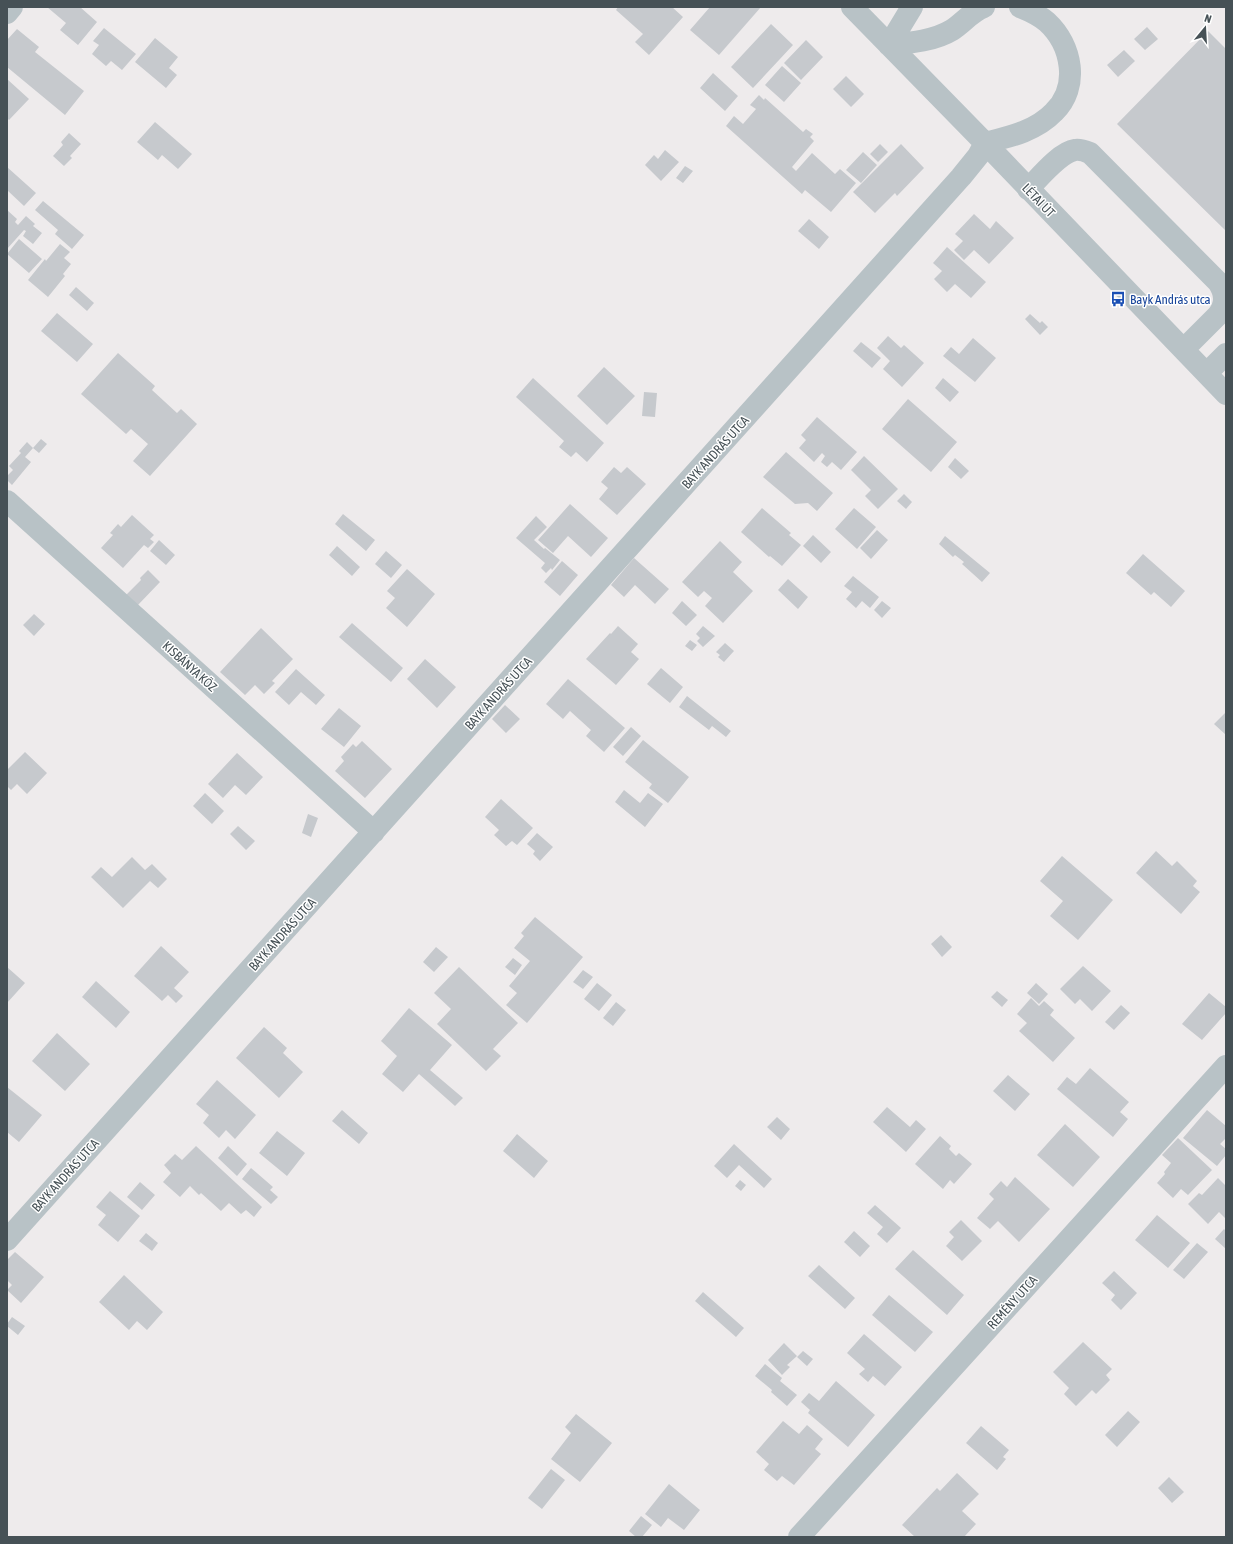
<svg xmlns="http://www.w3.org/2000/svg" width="1233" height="1544" font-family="'Asap Condensed',sans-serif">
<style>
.building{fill:#c6c9cd}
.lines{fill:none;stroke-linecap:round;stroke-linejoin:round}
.minor{stroke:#b8c2c6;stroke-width:22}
.labels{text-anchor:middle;stroke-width:3;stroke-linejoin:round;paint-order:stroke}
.street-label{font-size:13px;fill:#465156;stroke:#fff}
.transit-label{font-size:13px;fill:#164399;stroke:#fff;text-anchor:start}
</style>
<rect width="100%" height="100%" fill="#eeebec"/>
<path class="building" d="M47,7H80L97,22L78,45L60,30L66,23Z
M618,7H672L683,17L649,55L635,42L643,34L616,10Z
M710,7H761L719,55L690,30Z
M771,24L793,45L753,88L731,67Z
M1147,27L1158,39L1145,50L1134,39Z
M104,28L136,54L122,70L111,61L106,66L92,54L99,45L93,41Z
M17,29L39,47L35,52L84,91L65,115L7,67V40Z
M1208,31L1226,49V231L1117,124Z
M155,38L178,57L169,68L177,75L166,88L135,62Z
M806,40L823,57L801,80L784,63Z
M1124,50L1135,61L1118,77L1107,65Z
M782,66L801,83L784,102L765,85Z
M713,73L738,96L725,111L700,88Z
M846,76L864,94L851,107L833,89Z
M7,79L29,99L9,120L7,118Z
M759,95L764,100L765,98L803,132L806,129L813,134L810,137L814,141L792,167L796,171L812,153L835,174L840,169L856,183L831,212L805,190L802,194L726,126L734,116L743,124L756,109L750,105Z
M155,122L192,154L178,169L162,155L158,160L137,142Z
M69,133L81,144L70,156L72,158L64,166L53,156L63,145L61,142Z
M880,144L888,152L878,162L870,154Z
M901,144L924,168L897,196L895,193L875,213L853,192Z
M665,150L679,162L661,181L645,165L654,155L658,159Z
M863,152L877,165L861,183L846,170Z
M685,166L693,171L683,183L676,178Z
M7,167L36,193L24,206L7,190Z
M43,201L84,235L72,249L55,234L58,230L35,210Z
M7,210L17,219L15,222L18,225L26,216L35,224L33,226L42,233L33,244L23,236L26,231L24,230L7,249Z
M974,214L990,229L996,221L1014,238L989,264L974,250L964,260L954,250L963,241L955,234Z
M809,219L829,237L819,249L798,231Z
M19,239L42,259L29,273L7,254Z
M60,244L70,252L64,258L71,264L63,274L65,276L48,297L28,280L45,259L46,261Z
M947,247L986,282L971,298L955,284L947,292L934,279L942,271L933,263Z
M76,287L94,303L87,311L69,295Z
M57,313L93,344L77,362L41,331Z
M1030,314L1040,323L1042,321L1048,327L1040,335L1025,319Z
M888,336L901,348L904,345L924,363L902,387L883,369L890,361L877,348Z
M973,338L996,358L975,382L943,356L951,347L959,354Z
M861,342L881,358L872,368L853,351Z
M118,353L155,386L152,390L177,413L181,409L197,424L150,476L133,461L148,444L131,429L126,434L81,394Z
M604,367L635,396L607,425L577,396Z
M533,378L604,443L587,462L576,452L571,457L559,447L564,441L516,397Z
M943,378L959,392L950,402L935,388Z
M644,392L657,393L655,417L642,416Z
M908,399L957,442L931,472L882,429Z
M817,417L857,452L841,470L832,462L827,467L821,462L825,456L822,453L814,462L799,448L806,440L801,435Z
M41,439L47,444L39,453L33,448Z
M27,442L33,448L25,457L31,462L12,485L7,480V476L13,470L9,466L21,453L19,451Z
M786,452L833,493L817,511L808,503L795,504L763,477Z
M864,456L898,489L878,509L865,496L871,490L851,470Z
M955,458L969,471L961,479L948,467Z
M614,467L621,473L627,467L646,484L617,515L599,499L608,488L601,482Z
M904,494L912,502L906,509L897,501Z
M570,504L608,538L591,557L568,536L553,553L538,540Z
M762,508L791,533L789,535L801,545L782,566L770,556L769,557L741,532Z
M854,508L876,527L857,549L835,529Z
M343,514L375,540L366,551L335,524Z
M132,515L154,535L150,539L154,542L148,548L144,545L123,568L101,548L113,535L110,533L118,524L121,527Z
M536,516L547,527L534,540L544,549L545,548L560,560L552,570L551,568L546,573L541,568L545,563L516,538Z
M877,530L888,540L871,559L860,548Z
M813,535L831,552L821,563L803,546Z
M945,536L990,573L982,582L962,564L964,562L955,555L953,557L939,544Z
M159,540L175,555L166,565L150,551Z
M720,541L742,562L733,572L753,591L723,623L705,606L712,598L704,591L698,597L682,582Z
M337,546L360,567L352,576L329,555Z
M386,551L402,565L391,578L375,564Z
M1143,554L1185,591L1171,607L1154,592L1151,595L1126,573Z
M634,558L669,589L655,604L635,585L624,597L611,585Z
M562,561L578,575L560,596L544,582Z
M407,569L435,594L407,627L386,608L395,598L387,591Z
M148,570L160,582L137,606L126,595L141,580L140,578Z
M853,576L879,597L870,608L862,601L856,608L846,599L852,592L844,586Z
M788,579L808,597L798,609L778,590Z
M682,601L697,615L686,626L672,613Z
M882,601L891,608L882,618L874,610Z
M34,614L45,624L34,636L23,625Z
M352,623L403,668L391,682L339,637Z
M618,626L638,644L631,652L639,659L616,685L586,659L610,633L611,634Z
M703,626L715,636L703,647L697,641L700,638L696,634Z
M261,628L293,659L272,681L275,683L264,694L255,685L245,695L220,672Z
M690,640L697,645L692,651L685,646Z
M725,643L734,651L724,662L718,657L720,655L716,652Z
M425,659L456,687L437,708L407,679Z
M661,668L683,687L670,703L647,684Z
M296,669L325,695L316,705L301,692L289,705L275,692Z
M568,679L625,728L604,752L586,736L591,730L570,711L563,719L546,704Z
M687,696L731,731L726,737L712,726L709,730L679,707Z
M505,705L520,719L506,733L492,719Z
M339,708L361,726L344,747L321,729Z
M1226,712V735L1214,724Z
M631,727L641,736L623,756L613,747Z
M643,740L689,777L668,803L649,788L652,784L625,762Z
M362,741L392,769L365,798L335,771L344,761L341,757L353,744L356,747Z
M25,752L47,773L27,794L17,784L11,790L7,786V770Z
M237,753L263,777L246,795L235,785L223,798L208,784Z
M624,790L640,803L648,793L663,804L645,827L615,802Z
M205,793L224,811L212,824L193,806Z
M501,799L533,828L517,845L512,841L506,846L494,835L499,830L485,817Z
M308,814L318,818L311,837L302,833Z
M238,826L255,841L246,850L230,834Z
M537,833L553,847L540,861L533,854L535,851L527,844Z
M1156,851L1172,866L1177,861L1197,881L1193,886L1200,892L1181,914L1136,873Z
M1062,856L1113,900L1078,940L1050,916L1063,901L1040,881Z
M132,857L145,870L152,864L167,879L158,888L150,881L123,908L91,877L101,867L112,877Z
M535,917L583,957L527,1023L506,1005L517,993L509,986L530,961L514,948L524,936L521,933Z
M941,935L952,947L942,957L931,944Z
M161,946L189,972L174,988L183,996L176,1003L168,995L162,1001L134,976Z
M436,947L448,957L434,972L423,962Z
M513,958L522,965L515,975L505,967Z
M1083,966L1111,991L1092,1011L1080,999L1075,1004L1060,989Z
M7,967L25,983L7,1003Z
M459,967L518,1023L493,1049L501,1056L486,1071L437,1024L451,1009L434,993Z
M583,970L593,977L583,989L573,982Z
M96,981L130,1012L116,1028L82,997Z
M597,983L612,995L599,1011L584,999Z
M1036,983L1048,994L1039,1004L1027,993Z
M997,991L1008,1000L1002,1007L991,997Z
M1209,993L1226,1007V1013L1202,1040L1182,1024Z
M1031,998L1039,1006L1044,1001L1054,1010L1050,1015L1075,1038L1053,1062L1019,1031L1027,1023L1017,1014Z
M616,1002L626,1010L613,1026L603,1018Z
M1121,1005L1130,1013L1114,1030L1105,1022Z
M409,1008L452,1045L430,1070L463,1098L455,1106L419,1074L403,1092L382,1074L397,1056L381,1041Z
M264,1027L287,1048L283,1053L303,1072L279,1098L236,1058Z
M57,1033L90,1064L65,1091L32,1061Z
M1090,1068L1129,1102L1120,1112L1128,1119L1113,1137L1057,1089L1067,1077L1076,1084Z
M1008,1075L1030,1094L1015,1111L993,1091Z
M217,1080L256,1115L235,1139L226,1130L219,1138L203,1123L209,1115L196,1104Z
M7,1087L42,1115L19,1142L7,1132Z
M887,1107L910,1127L916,1120L926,1129L906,1152L873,1122Z
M342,1110L368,1133L359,1144L332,1121Z
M1207,1110L1226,1126V1138L1220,1144L1226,1149V1155L1217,1166L1183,1138Z
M777,1117L790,1129L781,1140L767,1127Z
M1065,1124L1100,1157L1073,1187L1037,1155Z
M277,1131L305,1153L287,1176L259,1153Z
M517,1134L548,1161L534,1178L503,1151Z
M940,1136L951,1146L949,1149L956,1156L959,1153L972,1164L954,1184L950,1180L943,1189L915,1164Z
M1178,1138L1212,1170L1188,1195L1181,1189L1173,1198L1157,1183L1165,1174L1164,1172L1171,1163L1162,1155Z
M734,1144L772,1179L764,1188L739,1165L727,1178L714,1166Z
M196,1146L262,1207L254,1217L246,1210L241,1214L229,1203L221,1211L201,1193L199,1195L190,1186L180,1197L163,1182L171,1173L164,1165L175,1154L182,1160Z
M228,1146L247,1164L237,1176L218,1158Z
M251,1168L273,1187L270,1190L278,1197L271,1204L242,1179Z
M1015,1177L1050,1209L1019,1242L998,1221L990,1229L977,1218L994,1199L989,1194L1001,1181L1007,1187Z
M1218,1178L1226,1186V1219L1219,1212L1208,1224L1188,1204L1199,1193L1202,1195Z
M740,1180L746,1185L741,1191L735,1186Z
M140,1182L155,1195L142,1210L127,1197Z
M110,1191L140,1216L118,1242L98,1225L106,1215L96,1207Z
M875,1205L901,1228L887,1243L877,1234L883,1227L867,1213Z
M1157,1215L1190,1243L1168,1268L1135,1240Z
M961,1220L982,1241L962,1261L946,1246L954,1237L949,1232Z
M1224,1229L1226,1231V1249L1215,1239Z
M854,1231L870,1246L860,1257L844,1242Z
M146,1233L158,1243L152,1251L139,1241Z
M1197,1243L1208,1252L1184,1279L1173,1270Z
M913,1250L964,1295L947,1315L895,1269Z
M15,1252L44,1277L21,1303L7,1290L12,1285L7,1280V1260Z
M819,1265L855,1298L845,1309L808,1276Z
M1114,1271L1137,1293L1121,1310L1111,1300L1115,1295L1102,1283Z
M124,1275L163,1312L147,1330L137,1321L129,1330L99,1302Z
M703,1292L744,1328L736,1337L695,1301Z
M889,1295L933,1332L915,1352L872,1315Z
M12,1317L25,1326L18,1335L7,1326V1324Z
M864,1334L902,1367L885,1386L873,1376L868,1382L859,1374L865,1369L847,1353Z
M1083,1342L1112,1369L1106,1375L1110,1380L1096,1394L1092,1390L1076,1406L1064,1394L1069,1388L1053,1372Z
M784,1343L797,1356L787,1365L790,1367L782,1375L768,1360Z
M803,1351L813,1359L807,1366L797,1357Z
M765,1364L782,1378L780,1381L797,1395L787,1406L771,1392L772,1390L755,1376Z
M836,1381L875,1415L848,1447L808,1413L810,1410L801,1402L809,1393L819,1401Z
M1128,1411L1140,1422L1117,1447L1105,1435Z
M576,1414L612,1443L580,1482L551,1459L571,1433L565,1427Z
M783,1421L799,1434L807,1425L823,1439L815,1449L821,1454L794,1485L782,1476L777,1481L764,1470L769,1464L756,1452Z
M981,1426L1009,1450L1003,1457L1006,1459L997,1470L966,1443Z
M551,1469L565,1480L542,1509L528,1498Z
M957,1473L979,1494L962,1511L976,1524L964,1537H915L902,1525L937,1488L940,1491Z
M1169,1477L1184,1492L1172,1503L1158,1488Z
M669,1484L700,1510L684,1530L668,1518L661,1527L645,1514Z
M641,1516L652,1525L642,1537H636L629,1531Z"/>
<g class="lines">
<path class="minor" d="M852,7L985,143L1226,394
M7,13L12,7
M889,45C909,43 934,41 952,30C963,23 971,12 984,7
M889,45L912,7
M985,143C1009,137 1036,131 1054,112C1080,87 1072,45 1047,22C1039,15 1030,11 1020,7
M1028,189C1039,178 1060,152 1075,150C1080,149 1085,151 1090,153L1218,282C1226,294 1226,304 1218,315L1184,349
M1207,373L1226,354
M7,501L374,832
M7,1240L961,177L978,156L985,143
M799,1537L1226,1066"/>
</g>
<defs>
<g id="bus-bare" transform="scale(1.2)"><path d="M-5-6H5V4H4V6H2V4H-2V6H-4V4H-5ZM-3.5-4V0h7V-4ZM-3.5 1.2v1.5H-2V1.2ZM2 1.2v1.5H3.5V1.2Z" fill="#1a4fb4" stroke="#fff" stroke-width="2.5" paint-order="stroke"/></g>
</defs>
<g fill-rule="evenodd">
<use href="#bus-bare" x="1118" y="299"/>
</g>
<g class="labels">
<g class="street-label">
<text transform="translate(1039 200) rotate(46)" y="5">LÉTAI ÚT</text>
<text transform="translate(715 452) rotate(-48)" y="5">BAYK ANDRÁS UTCA</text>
<text transform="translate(190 666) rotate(42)" y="5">KISBÁNYA KÖZ</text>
<text transform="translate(498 693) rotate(-48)" y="5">BAYK ANDRÁS UTCA</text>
<text transform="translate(282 934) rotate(-48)" y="5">BAYK ANDRÁS UTCA</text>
<text transform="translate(65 1175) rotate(-48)" y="5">BAYK ANDRÁS UTCA</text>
<text transform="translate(1012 1302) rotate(-48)" y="5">REMÉNY UTCA</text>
</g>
<g class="transit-label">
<text x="1130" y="304">Bayk András utca</text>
</g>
</g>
<rect width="1233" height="1544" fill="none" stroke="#465156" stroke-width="16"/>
<g transform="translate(1205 28) rotate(18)" stroke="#ffffff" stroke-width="3" paint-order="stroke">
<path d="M0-3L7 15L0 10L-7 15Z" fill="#465156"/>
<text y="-6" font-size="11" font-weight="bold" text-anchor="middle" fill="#465156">N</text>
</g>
</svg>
